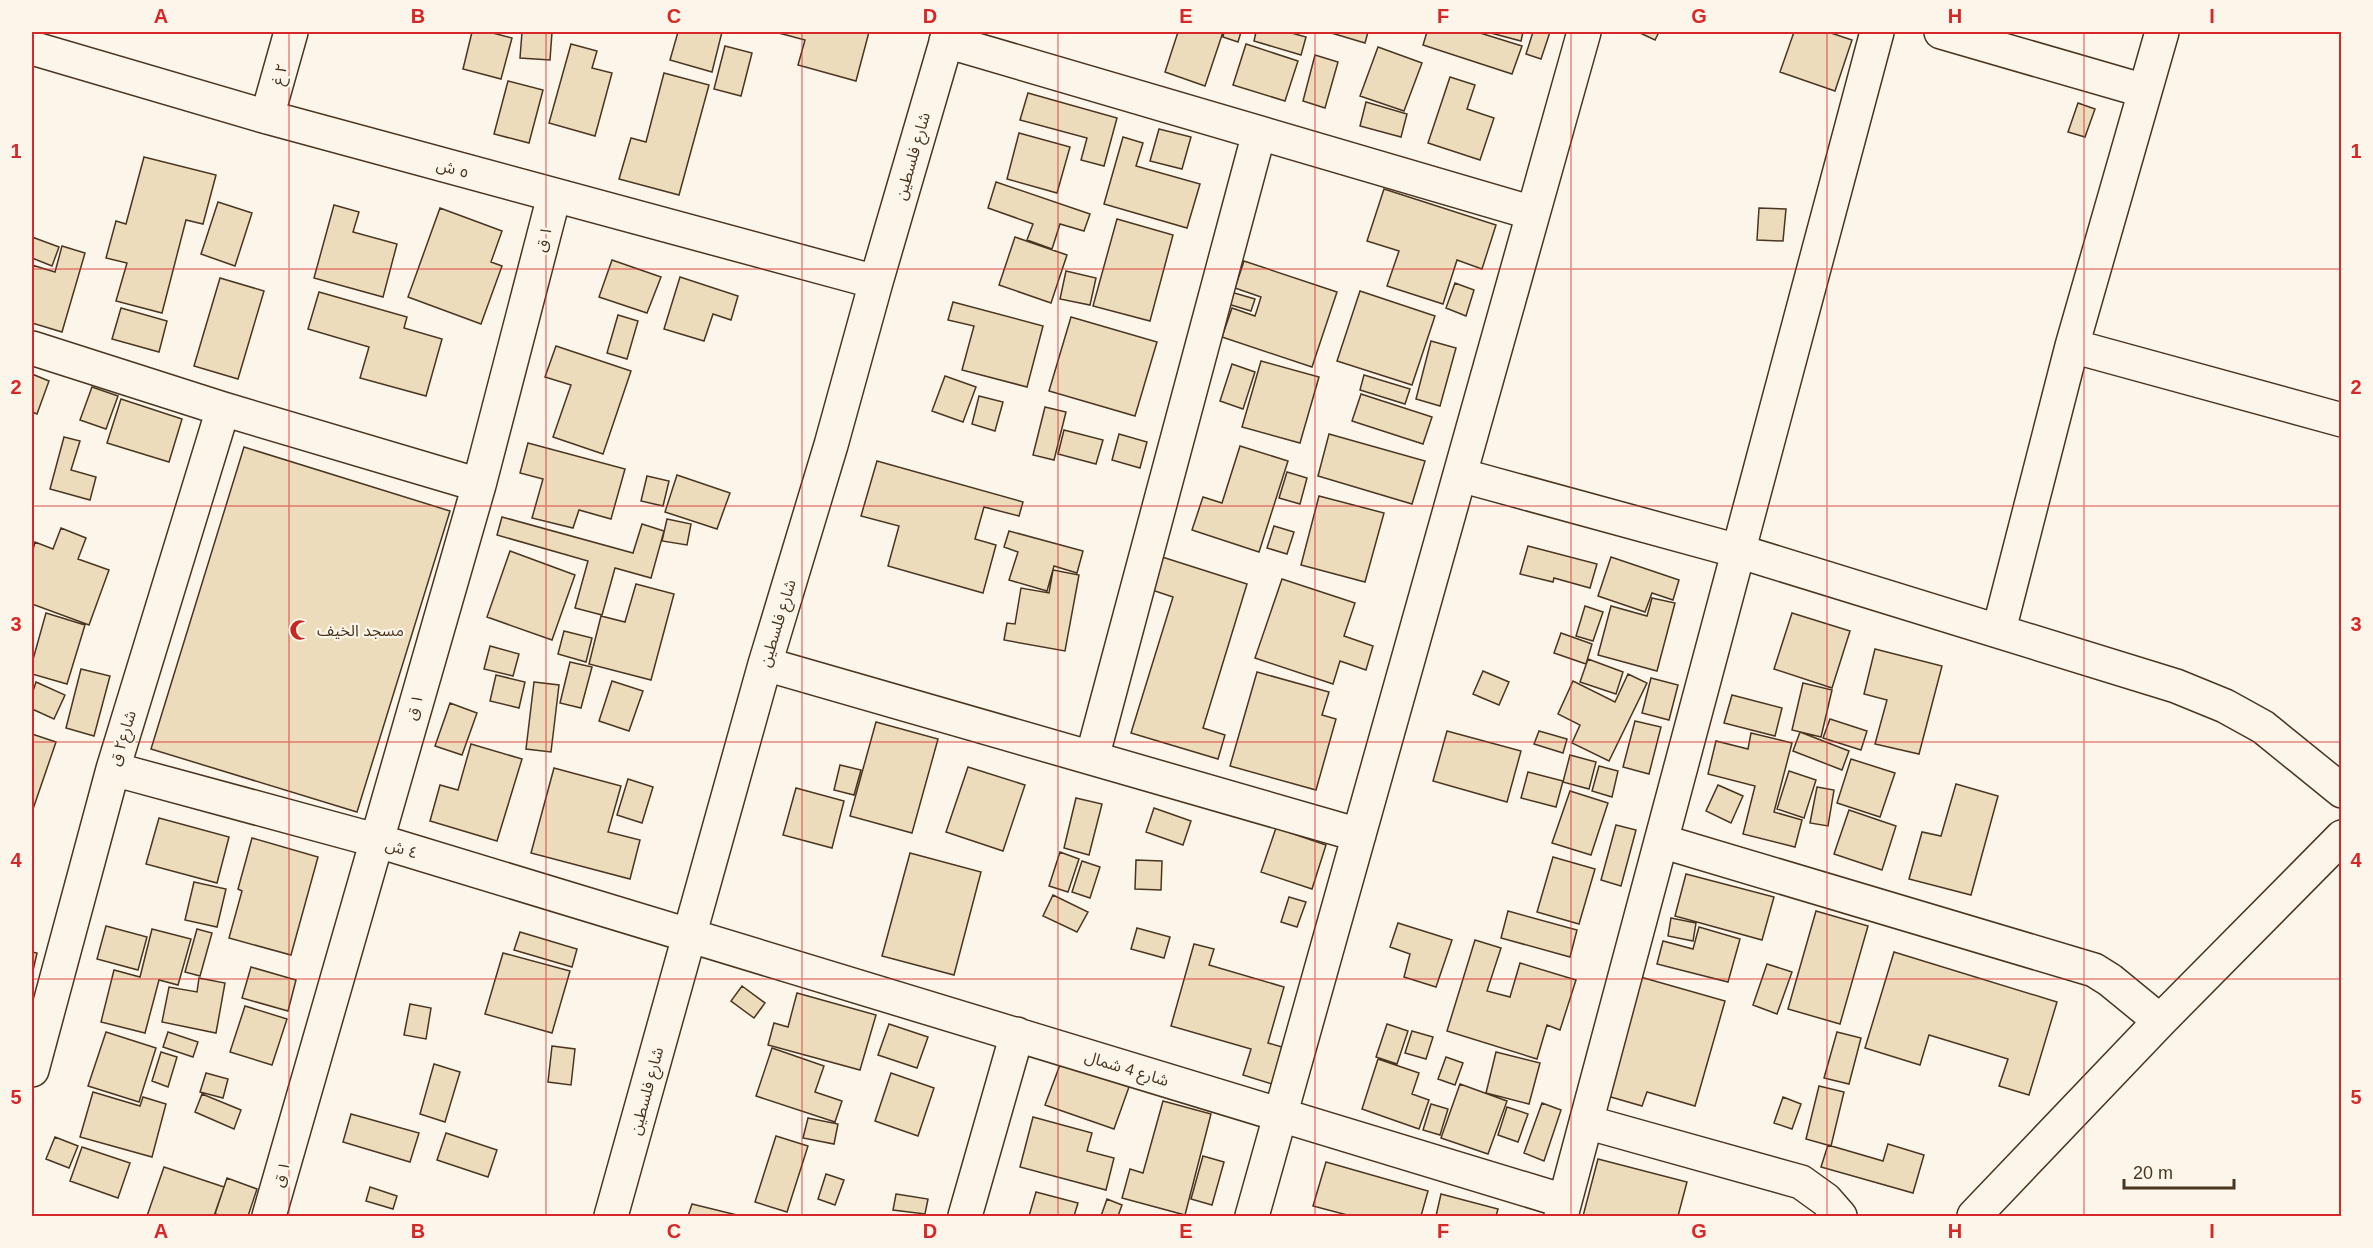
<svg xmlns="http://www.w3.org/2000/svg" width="2373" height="1248" font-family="Arial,'Noto Sans Arabic',sans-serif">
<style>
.building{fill:#ecdcbc;stroke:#4a3520;stroke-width:1.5}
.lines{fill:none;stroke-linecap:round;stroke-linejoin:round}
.minor-casing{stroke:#4a3520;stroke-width:36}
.minor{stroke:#fbf6e9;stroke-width:33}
.grid{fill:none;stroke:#d62828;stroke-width:1.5;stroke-opacity:0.55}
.labels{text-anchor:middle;stroke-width:4.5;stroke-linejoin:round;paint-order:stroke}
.street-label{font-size:16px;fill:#4a3520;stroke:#fbf6e9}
.poi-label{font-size:16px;fill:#4a3520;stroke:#fbf6e9;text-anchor:start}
.neatline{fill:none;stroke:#d62828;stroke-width:2}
.grid-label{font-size:20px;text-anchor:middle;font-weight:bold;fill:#d62828}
</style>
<rect width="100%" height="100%" fill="#fbf6e9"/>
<path class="building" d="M472,32H489L512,38L501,79L463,69Z
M522,32H552L550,60L520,58Z
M678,32H722L712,72L670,60Z
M775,32H869L856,81L798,65L805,40Z
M1178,32H1223L1205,86L1165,72Z
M1224,32H1241L1238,42L1223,37Z
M1256,32H1288L1306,37L1301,55L1254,41Z
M1328,32H1368L1365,43Z
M1427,32H1477L1522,46L1512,74L1423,45Z
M1487,32H1523L1521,41Z
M1533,32H1550L1541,59L1526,54Z
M1638,32H1659L1655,40Z
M1794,32H1828L1852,40L1835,91L1780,72Z
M571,44L597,51L592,68L612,73L595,136L549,123Z
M1246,44L1298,61L1285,101L1233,85Z
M725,46L752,53L741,96L714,89Z
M1378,47L1422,63L1404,111L1360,96Z
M1315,55L1338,62L1325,108L1303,101Z
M664,73L709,85L679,195L619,179L631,138L646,142Z
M1450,77L1475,85L1467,109L1494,118L1480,160L1428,143Z
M508,81L543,90L529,143L494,134Z
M1028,93L1117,118L1104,166L1081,160L1087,138L1020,120Z
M1366,102L1407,114L1401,137L1360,126Z
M2078,103L2095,109L2085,137L2068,132Z
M1159,129L1191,137L1182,169L1150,161Z
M1019,133L1070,147L1057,193L1007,179Z
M1123,137L1143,143L1136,166L1200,184L1187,228L1104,204Z
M144,157L216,175L203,224L186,220L162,313L116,301L127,263L106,258L116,221L126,224Z
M996,182L1090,214L1084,231L1060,224L1052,249L1027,240L1033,224L988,208Z
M1384,189L1496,225L1482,269L1457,260L1443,304L1387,286L1399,251L1367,241Z
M218,202L252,213L235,266L201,254Z
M334,205L359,212L353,232L397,244L383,297L314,278Z
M440,208L502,231L491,262L502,266L481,324L408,297Z
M1759,208L1786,209L1783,241L1757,240Z
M1117,219L1173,235L1150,321L1093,306Z
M32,237L59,247L52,266L32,258Z
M1015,237L1067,255L1051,303L999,285Z
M62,246L85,253L62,332L32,323V265L55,272Z
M612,260L661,277L647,313L599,297Z
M1244,261L1337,292L1312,367L1222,337L1232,308L1255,316L1261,297L1235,288Z
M1066,271L1096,278L1090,305L1060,299Z
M680,277L738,296L731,320L713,314L704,341L664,329Z
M220,278L264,291L238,379L194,366Z
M1455,283L1474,290L1466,316L1446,308Z
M1360,291L1435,316L1412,385L1337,361Z
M319,292L407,317L404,328L442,339L426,396L360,378L369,347L308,329Z
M1231,292L1255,299L1251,311L1228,304Z
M953,302L1043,326L1027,387L962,370L974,326L948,320Z
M121,308L167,321L159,352L112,339Z
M618,315L638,321L627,359L607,353Z
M1071,317L1157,342L1135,416L1049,391Z
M1431,341L1456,348L1440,406L1416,399Z
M556,346L631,371L603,454L553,437L571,385L545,377Z
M1261,361L1319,377L1300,443L1242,427Z
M1232,364L1255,372L1243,409L1220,401Z
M32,374L49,381L37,414L32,412Z
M1364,375L1410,389L1405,404L1360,390Z
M945,376L976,387L963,422L932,411Z
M92,387L118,396L106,429L80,420Z
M1361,394L1432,417L1423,444L1352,421Z
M979,396L1003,402L995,431L972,424Z
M121,399L182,419L169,462L107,443Z
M1045,407L1066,412L1054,460L1033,455Z
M1064,430L1103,440L1096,464L1058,454Z
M1119,434L1147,442L1140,468L1112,460Z
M1329,434L1425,461L1412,504L1318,476Z
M64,437L80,441L71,470L96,477L90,500L50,489Z
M528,443L625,469L611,519L579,510L573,528L532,518L543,479L520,473Z
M1240,446L1288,461L1259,552L1192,530L1203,497L1222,503Z
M244,447L450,511L357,812L151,749Z
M877,461L1023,502L1019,516L984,507L975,539L996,545L983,593L888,566L899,526L861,516Z
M1287,472L1307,478L1300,504L1279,498Z
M677,475L730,493L717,529L665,512Z
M647,476L669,481L663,506L641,501Z
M1319,496L1384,513L1365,582L1301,565Z
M502,517L633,553L642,524L664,531L651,578L615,568L602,615L575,608L588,561L497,535Z
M667,519L691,524L687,545L662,541Z
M1274,526L1294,532L1287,554L1267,548Z
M61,528L86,538L78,559L109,570L89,625L32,604V553L35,542L53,549Z
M1009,531L1083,551L1077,573L1054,566L1047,591L1009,580L1018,552L1004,547Z
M1528,546L1597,564L1590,588L1554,578L1553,582L1520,574Z
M510,551L575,575L552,640L487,617Z
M1159,556L1247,584L1203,728L1225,735L1218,759L1131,733L1173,597L1149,589Z
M1611,557L1679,580L1673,600L1652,593L1645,612L1598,596Z
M1053,570L1079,575L1065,651L1004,640L1007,623L1015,624L1021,588L1049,593Z
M1282,579L1355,603L1344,636L1373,646L1366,670L1340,661L1333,684L1255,658Z
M636,584L674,594L651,680L589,664L601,616L625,622Z
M1652,598L1675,603L1657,671L1598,655L1611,606L1647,616Z
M1585,606L1603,612L1593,641L1576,636Z
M46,613L85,625L67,684L32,674V663Z
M1792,613L1850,631L1832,688L1774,669Z
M564,631L592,638L586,662L558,654Z
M1561,633L1592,644L1586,664L1554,653Z
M490,646L519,654L513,676L484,669Z
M1875,649L1942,666L1919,754L1875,744L1887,700L1864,694Z
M1588,659L1623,672L1616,694L1580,682Z
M570,662L592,667L581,708L560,703Z
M81,669L110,676L94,736L66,728Z
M1483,671L1509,682L1499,705L1473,694Z
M1257,672L1329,692L1322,715L1336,719L1316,790L1230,766Z
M1628,674L1647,683L1609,761L1572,743L1580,725L1558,714L1573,681L1615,702Z
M496,675L525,682L519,708L490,701Z
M1651,678L1678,685L1669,720L1642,713Z
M612,681L643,691L629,731L599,721Z
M36,682L65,695L54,719L32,709V694Z
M534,682L559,685L551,752L526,749Z
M1803,683L1832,690L1821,737L1792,730Z
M1732,695L1782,708L1775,736L1724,723Z
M450,703L477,713L462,755L435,746Z
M1830,719L1867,731L1861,750L1823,738Z
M1635,721L1661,727L1649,774L1623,767Z
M876,722L938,739L912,833L850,816Z
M1447,731L1521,751L1507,802L1433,781Z
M1539,731L1567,739L1563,753L1534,744Z
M1800,732L1849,751L1842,770L1793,751Z
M1751,733L1792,743L1774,812L1802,820L1795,847L1743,834L1755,786L1708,774L1716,741L1748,749Z
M32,734L56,742L32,812Z
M471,744L522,759L497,841L430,821L440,785L458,790Z
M1570,755L1596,762L1589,789L1563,782Z
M1851,759L1895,773L1880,817L1837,803Z
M840,765L861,770L854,795L834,790Z
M1599,766L1618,771L1612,797L1592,791Z
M968,767L1025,785L1003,851L946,832Z
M554,768L621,786L608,832L640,840L630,879L531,853Z
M1789,771L1816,780L1804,818L1777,809Z
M1528,772L1563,781L1556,807L1521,798Z
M628,779L653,787L642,823L617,815Z
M1956,784L1998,796L1971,895L1909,879L1922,832L1941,836Z
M1718,785L1743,796L1731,823L1706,811Z
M1817,787L1834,790L1828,826L1810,823Z
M796,788L844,801L832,848L783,835Z
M1570,791L1608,803L1591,855L1552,843Z
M1076,798L1102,804L1089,855L1064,848Z
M1154,808L1191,821L1183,845L1146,832Z
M1849,810L1896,826L1882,870L1834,854Z
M159,818L229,837L217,883L146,864Z
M1616,825L1636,830L1621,886L1601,880Z
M1276,828L1326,845L1312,889L1261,872Z
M252,838L318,857L291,955L229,938L242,891L238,889Z
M1060,852L1079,859L1068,892L1049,886Z
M910,853L981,872L954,975L882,956Z
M1553,857L1595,869L1579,924L1537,912Z
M1136,860L1162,861L1161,890L1135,889Z
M1082,861L1100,867L1090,898L1072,892Z
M1686,874L1774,897L1762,940L1675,916Z
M194,882L226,889L217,927L185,920Z
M1053,895L1088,912L1077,932L1043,916Z
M1289,897L1306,902L1297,927L1281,922Z
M1508,911L1577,930L1570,957L1501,938Z
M1816,911L1868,926L1840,1024L1788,1009Z
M1671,918L1696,923L1693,941L1668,936Z
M1398,923L1452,940L1436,987L1404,977L1410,954L1390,947Z
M106,926L147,937L138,970L97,959Z
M1699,927L1740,939L1728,982L1657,964L1663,941L1693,949Z
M1137,928L1170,937L1164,958L1131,949Z
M152,929L191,939L178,985L159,980L145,1033L101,1022L114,970L140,977Z
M197,929L212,933L200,976L185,972Z
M520,932L577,949L572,967L514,950Z
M1475,940L1501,948L1487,991L1510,997L1520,963L1576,980L1560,1030L1547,1025L1537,1059L1447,1031Z
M1194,944L1214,949L1209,965L1284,987L1268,1043L1282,1047L1272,1084L1243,1075L1251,1049L1171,1026Z
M32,952L37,953L32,975Z
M1894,952L2057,1002L2029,1095L1999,1086L2008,1059L1929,1035L1920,1065L1865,1048Z
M503,953L570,971L552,1033L485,1014Z
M1767,964L1792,972L1777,1014L1753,1005Z
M251,967L296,980L288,1011L242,998Z
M1623,972L1725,1001L1695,1106L1647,1092L1642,1106L1590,1091Z
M199,978L225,983L216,1033L162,1022L169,987L197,992Z
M742,986L765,1003L754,1018L731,1001Z
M797,993L876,1015L860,1070L768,1045L774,1023L788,1027Z
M410,1004L431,1008L426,1039L404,1035Z
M245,1006L287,1019L272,1065L230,1052Z
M889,1024L928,1037L917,1068L878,1055Z
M1387,1024L1408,1031L1397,1064L1376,1057Z
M1412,1031L1433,1037L1426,1059L1405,1053Z
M106,1032L156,1048L139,1102L88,1086Z
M168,1032L198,1042L193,1057L163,1047Z
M1837,1032L1861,1038L1849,1084L1824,1078Z
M552,1046L575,1049L571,1085L548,1082Z
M772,1048L824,1066L815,1092L842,1101L835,1122L756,1096Z
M161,1052L177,1057L168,1087L152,1081Z
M1496,1052L1540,1063L1529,1104L1486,1093Z
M1446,1057L1463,1063L1455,1085L1438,1079Z
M1378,1059L1419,1073L1412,1094L1429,1100L1419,1129L1362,1109Z
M1061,1062L1129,1087L1114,1129L1045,1105Z
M434,1064L460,1072L445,1122L420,1114Z
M206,1073L228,1079L223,1098L200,1092Z
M891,1073L934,1088L918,1136L875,1121Z
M1460,1084L1507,1101L1488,1154L1441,1138Z
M1819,1086L1844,1092L1831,1146L1806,1139Z
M93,1092L140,1106L143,1097L166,1104L152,1157L80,1137Z
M202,1094L241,1110L234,1129L195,1112Z
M1783,1097L1801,1104L1792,1129L1774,1123Z
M1163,1101L1211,1114L1185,1215L1122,1198L1130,1169L1143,1173Z
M1542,1103L1561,1110L1544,1161L1524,1153Z
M1431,1104L1448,1109L1440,1135L1423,1130Z
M1507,1107L1528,1114L1518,1142L1498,1135Z
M351,1114L419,1133L410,1162L343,1142Z
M1033,1117L1092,1133L1087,1151L1114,1158L1106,1190L1020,1167Z
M808,1118L838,1124L834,1144L803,1138Z
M446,1133L497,1150L488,1177L437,1160Z
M776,1136L808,1146L787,1212L755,1202Z
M55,1137L78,1146L69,1168L46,1159Z
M1888,1144L1924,1155L1913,1193L1821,1167L1828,1145L1883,1161Z
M82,1147L130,1163L118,1198L70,1181Z
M1203,1156L1224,1162L1212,1205L1191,1199Z
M1598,1159L1687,1182L1678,1216H1583Z
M1326,1162L1428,1191L1421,1216H1351L1313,1206Z
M164,1167L224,1187L214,1216H147Z
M826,1174L844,1180L835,1205L818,1199Z
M227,1178L257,1189L248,1216H224L215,1214Z
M370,1187L397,1196L393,1209L366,1201Z
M1036,1192L1078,1203L1074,1216H1029Z
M896,1194L928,1199L925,1214L893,1210Z
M1441,1194L1498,1209L1496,1216H1436Z
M1107,1199L1122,1205L1118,1216H1101Z
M692,1204L741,1216H688Z"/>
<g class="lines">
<g class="minor-casing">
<path id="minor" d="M1941,32L2145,91
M946,41L1533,213
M32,48L267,117L876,282
M267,117L291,32
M2072,346L2342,420
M32,348L223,409L479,485
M1460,475L1738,551L2176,686L2225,706L2263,727L2342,791
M1999,630L2072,346L2162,32
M765,664L1359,835
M1092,758L1259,133
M113,769L375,840L1564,1201
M1661,841L2094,970L2110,980L2160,1021
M32,1070L113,769L223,409
M1586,1122L1801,1182L1826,1200L1840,1216
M269,1216L479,485L554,196
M611,1216L765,664L831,445L876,282L949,32
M965,1216L1017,1034
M1252,1216L1584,32
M1561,1216L1877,32
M1974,1216L2160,1021L2342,837"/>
</g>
<use href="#minor" class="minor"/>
</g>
<path class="grid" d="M289,32V1216M546,32V1216M802,32V1216M1058,32V1216M1315,32V1216M1571,32V1216M1827,32V1216M2084,32V1216M32,269H2342M32,506H2342M32,742H2342M32,979H2342"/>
<defs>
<g id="mosque-bare" transform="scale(1.62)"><path d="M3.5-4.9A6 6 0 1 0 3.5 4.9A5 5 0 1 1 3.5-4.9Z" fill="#c62828" stroke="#fbf6e9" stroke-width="2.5" paint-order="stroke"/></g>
</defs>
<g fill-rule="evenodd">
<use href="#mosque-bare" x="300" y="630"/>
</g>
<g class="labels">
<g class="street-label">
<text transform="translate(279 74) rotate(-75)" y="6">٢ غ</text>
<text transform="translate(912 156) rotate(-74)" y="6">شارع فلسطين</text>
<text transform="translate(453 168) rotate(15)" y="6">٥ ش</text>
<text transform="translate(543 239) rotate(-75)" y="6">١ ق</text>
<text transform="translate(777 623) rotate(-73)" y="6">شارع فلسطين</text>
<text transform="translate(414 707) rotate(-74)" y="6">١ ق</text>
<text transform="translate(122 738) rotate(-73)" y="6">شارع٢ ق</text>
<text transform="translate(402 848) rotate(17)" y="6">٤ ش</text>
<text transform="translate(1127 1068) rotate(17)" y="6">شارع 4 شمال</text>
<text transform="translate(646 1091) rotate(-75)" y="6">شارع فلسطين</text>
<text transform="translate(281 1174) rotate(-74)" y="6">١ ق</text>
</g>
<g class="poi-label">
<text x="317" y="636">مسجد الخيف</text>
</g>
</g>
<rect width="2373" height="1248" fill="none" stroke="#fbf6e9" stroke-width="66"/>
<path d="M2124 1179v9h110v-9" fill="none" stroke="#4a3520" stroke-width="3"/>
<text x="2133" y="1179" font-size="18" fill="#4a3520" stroke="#fbf6e9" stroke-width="4.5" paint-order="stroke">20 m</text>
<rect x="33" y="33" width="2307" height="1182" class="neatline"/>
<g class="grid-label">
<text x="161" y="23">A</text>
<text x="418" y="23">B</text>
<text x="674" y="23">C</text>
<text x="930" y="23">D</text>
<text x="1186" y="23">E</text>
<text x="1443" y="23">F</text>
<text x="1699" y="23">G</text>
<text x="1955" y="23">H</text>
<text x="2212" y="23">I</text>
<text x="16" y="158">1</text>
<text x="2356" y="158">1</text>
<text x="16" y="394">2</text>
<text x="2356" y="394">2</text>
<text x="16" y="631">3</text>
<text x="2356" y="631">3</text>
<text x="16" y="867">4</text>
<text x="2356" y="867">4</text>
<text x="16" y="1104">5</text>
<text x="2356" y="1104">5</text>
<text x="161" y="1238">A</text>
<text x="418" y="1238">B</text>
<text x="674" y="1238">C</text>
<text x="930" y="1238">D</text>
<text x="1186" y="1238">E</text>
<text x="1443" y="1238">F</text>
<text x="1699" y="1238">G</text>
<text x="1955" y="1238">H</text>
<text x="2212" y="1238">I</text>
</g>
</svg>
